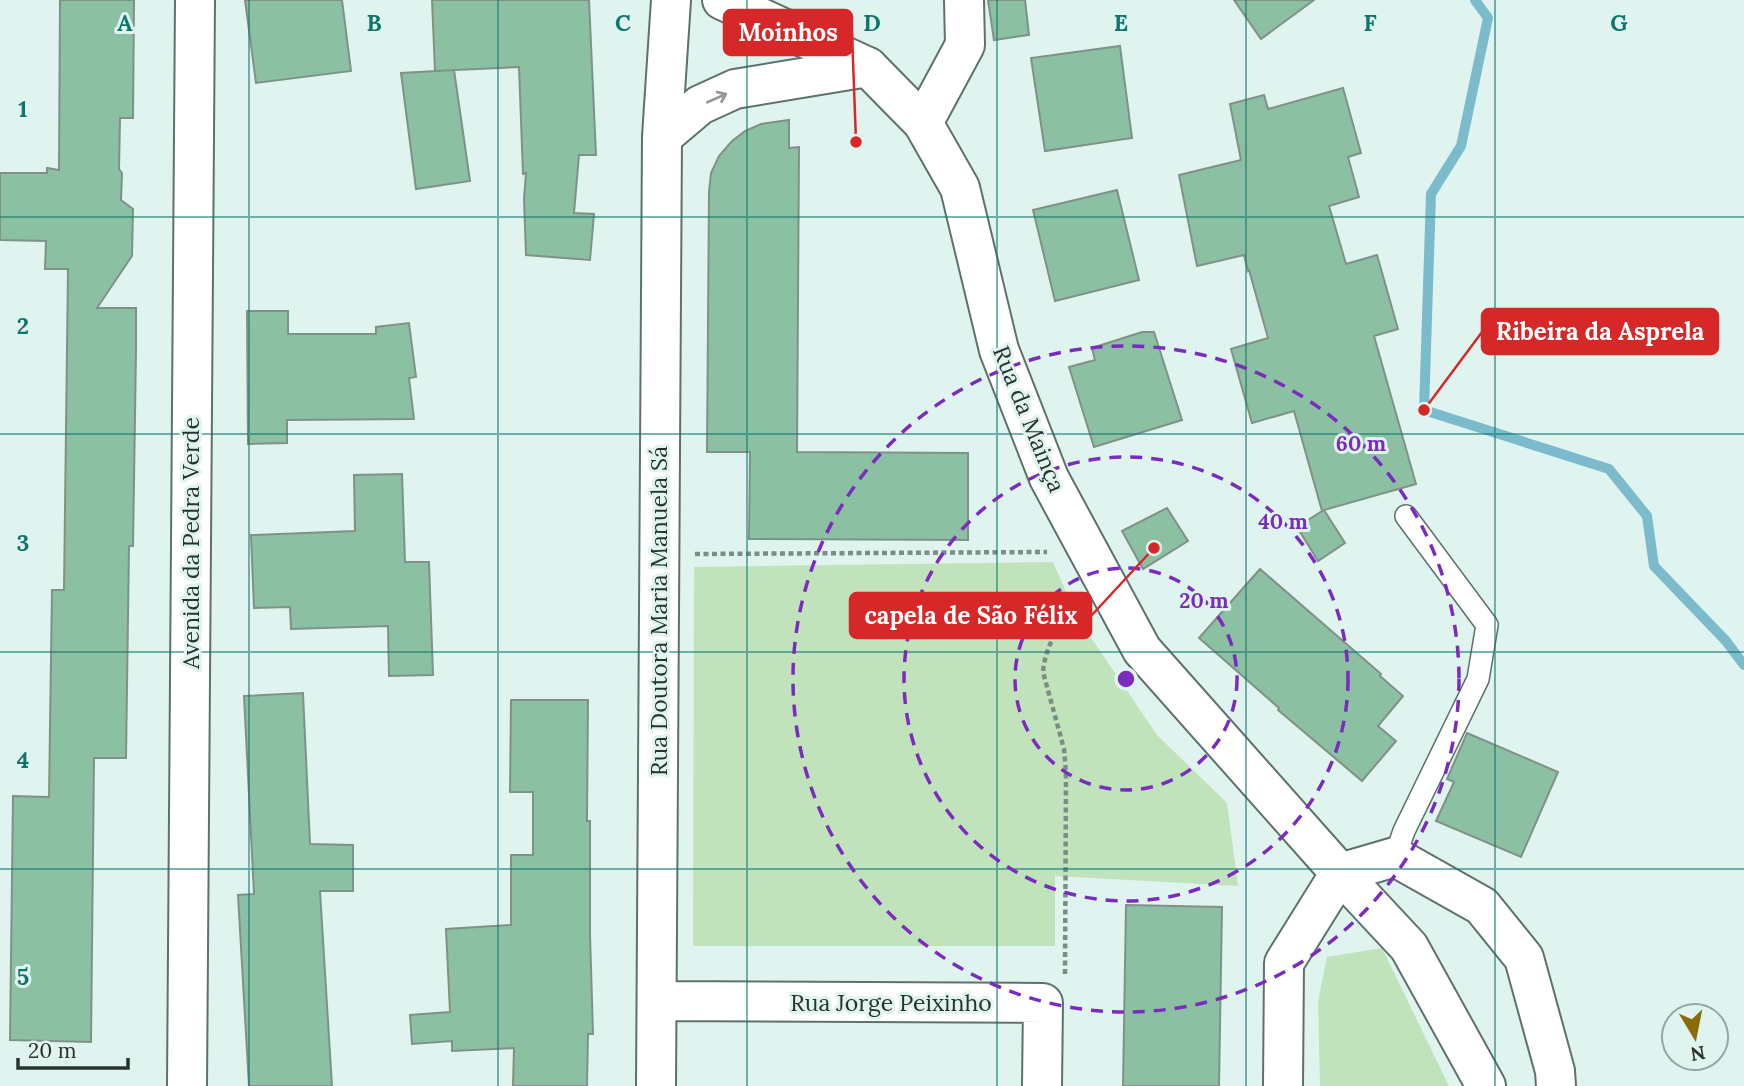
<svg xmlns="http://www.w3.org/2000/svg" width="1744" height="1086" font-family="Lora,serif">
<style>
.green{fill:#c0e3bb}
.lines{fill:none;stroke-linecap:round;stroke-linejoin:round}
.stream{stroke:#7bbbcb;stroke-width:10}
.building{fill:#8bc0a3;stroke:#809187;stroke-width:2}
.lane-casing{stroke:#5f716c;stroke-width:24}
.street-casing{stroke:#5f716c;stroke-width:42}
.secondary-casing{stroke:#5f716c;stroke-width:42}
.path{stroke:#7e8c88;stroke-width:4.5;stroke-dasharray:5 3.5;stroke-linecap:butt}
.lane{stroke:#fff;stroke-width:21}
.street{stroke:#fff;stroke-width:38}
.secondary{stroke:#fff;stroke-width:38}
.oneway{stroke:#949898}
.grid{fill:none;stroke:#0f766e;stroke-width:2;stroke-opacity:0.55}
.ring{fill:none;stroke:#7b2cbf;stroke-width:3.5;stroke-dasharray:12 9}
.labels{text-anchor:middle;stroke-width:6;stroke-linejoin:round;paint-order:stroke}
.street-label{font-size:23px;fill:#2a3230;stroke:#dff4ef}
.grid-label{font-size:23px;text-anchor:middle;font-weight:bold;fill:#0f766e;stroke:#dff4ef;stroke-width:6;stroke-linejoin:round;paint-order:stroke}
.centre{fill:#7b2cbf;stroke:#dff4ef;stroke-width:3.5}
.ring-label{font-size:21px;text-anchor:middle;font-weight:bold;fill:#7b2cbf;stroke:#dff4ef;stroke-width:6;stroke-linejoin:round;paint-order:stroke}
.leader{fill:none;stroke:#d62828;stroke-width:2.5}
.callout-dot{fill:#d62828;stroke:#dff4ef;stroke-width:2.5}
.callout{fill:#d62828;stroke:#d62828;stroke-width:2.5}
.callout-label{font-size:24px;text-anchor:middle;font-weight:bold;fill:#fff}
</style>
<rect width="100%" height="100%" fill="#dff4ef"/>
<path class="green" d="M1053,562L1077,617L1157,735L1227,803L1238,886L1055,876V946H693L694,567Z
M1382,948L1449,1086H1320L1318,1001L1327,957Z"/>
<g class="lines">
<path class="stream" d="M1475,0L1488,18L1461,146L1431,194L1424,410L1609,469L1647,516L1654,566L1726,641L1744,665"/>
</g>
<path class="building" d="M60,0H134L133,118H120L119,169L122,173L121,200L133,209L132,256L97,308H136V350L133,546H129L126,758H94L91,1042L10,1040L13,796L49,797L52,590H64L68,269H45L46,241L0,240V173H47V168L59,170Z
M245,0H342L351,71L256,83Z
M432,0H589L596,155H579L574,213L594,214L590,260L526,255L524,199L526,173L523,174L519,67L435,71Z
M988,0H1025L1029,35L994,40Z
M1234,0H1314L1261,39Z
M1120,46L1132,138L1045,151L1031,58Z
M454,70L470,181L416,189L401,73Z
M1343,88L1361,153L1348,157L1359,197L1329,206L1346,264L1377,255L1398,329L1374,336L1416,484L1324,510L1345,543L1318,561L1297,527L1322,511L1294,411L1252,423L1231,349L1268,338L1249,270L1248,271L1244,255L1197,266L1179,175L1241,160L1230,104L1264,95L1268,109Z
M789,120V148L799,147L797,452L968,453V540L749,539L750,452H707L709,192L711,173L719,156L732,141L745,131L761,124Z
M1117,190L1139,280L1055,301L1033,210Z
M247,311H288V334H376V327L409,323L416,377L409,378L414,419L287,420V443L248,444Z
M1142,332H1154L1182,420L1094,447L1069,367L1095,360L1092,348Z
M402,474L405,562H429L433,675L389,676L388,626L291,629L290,607L254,608L251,535L355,531L354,475Z
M1167,508L1188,541L1143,569L1122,531Z
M1260,569L1381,674L1380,676L1403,696L1378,726L1396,741L1362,781L1278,710L1279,708L1199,638Z
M303,693L310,844L353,845V891H320L332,1086H249L238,895L254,894L244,696Z
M511,700H588L587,821H590V934L593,1034H588L587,1086H513L514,1048L452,1051V1041L412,1044L410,1015L450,1012L446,929L511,925V855H533V792H510Z
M1467,733L1558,772L1521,857L1436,821L1454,782L1447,779Z
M1126,905L1222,907L1219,1086H1123Z"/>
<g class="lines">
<g class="lane-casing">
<path id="lane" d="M1395,857L1404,831L1478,679L1487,625L1406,516"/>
</g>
<g class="street-casing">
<path id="street" d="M923,123L965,45L964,0
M662,137L700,105L735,89L868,67
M657,1001L1043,1003L1042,1086
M187,1086L195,0
M656,1086L662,137L671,0
M1283,1086L1284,963L1340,873L1395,857L1482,906L1524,958L1555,1071L1556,1086"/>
</g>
<g class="secondary-casing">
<path id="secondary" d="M722,0L868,67L923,123L960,188L999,350L1049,478L1142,650L1340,873L1409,947L1486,1086"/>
</g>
<path class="path" d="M695,554L1047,552
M1065,974L1066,773L1064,749L1043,672C1045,648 1058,622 1079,609"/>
<use href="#lane" class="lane"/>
<use href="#street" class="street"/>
<use href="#secondary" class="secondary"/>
</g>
<defs><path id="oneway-shaft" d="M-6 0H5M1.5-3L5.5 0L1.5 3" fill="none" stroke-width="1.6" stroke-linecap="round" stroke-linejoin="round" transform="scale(1.75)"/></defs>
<use class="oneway" href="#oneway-shaft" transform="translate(717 98) rotate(-24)"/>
<path class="grid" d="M249,0V1086M498,0V1086M747,0V1086M997,0V1086M1246,0V1086M1495,0V1086M0,217H1744M0,434H1744M0,652H1744M0,869H1744"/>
<g class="ring">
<circle cx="1126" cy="679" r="111"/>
<circle cx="1126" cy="679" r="222"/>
<circle cx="1126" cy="679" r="333"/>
</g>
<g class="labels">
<g class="street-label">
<text transform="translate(1029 419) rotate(68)" y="8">Rua da Mainça</text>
<text transform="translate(191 543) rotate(-90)" y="8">Avenida da Pedra Verde</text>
<text transform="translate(659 611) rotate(-90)" y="8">Rua Doutora Maria Manuela Sá</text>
<text x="891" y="1011">Rua Jorge Peixinho</text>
</g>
</g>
<g class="grid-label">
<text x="125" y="31">A</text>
<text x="374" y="31">B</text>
<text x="623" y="31">C</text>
<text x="872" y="31">D</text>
<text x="1121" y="31">E</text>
<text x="1370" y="31">F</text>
<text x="1619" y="31">G</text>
<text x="23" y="117">1</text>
<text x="23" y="334">2</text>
<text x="23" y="551">3</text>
<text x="23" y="768">4</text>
<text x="23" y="985">5</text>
</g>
<circle cx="1126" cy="679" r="10" class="centre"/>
<g class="ring-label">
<text x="1361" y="451">60 m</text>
<text x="1283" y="529">40 m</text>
<text x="1204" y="608">20 m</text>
</g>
<path class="leader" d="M856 142L852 33M1424 410L1482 332M1154 548L1091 616"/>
<g class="callout-dot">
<circle cx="856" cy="142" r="7"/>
<circle cx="1424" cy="410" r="7"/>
<circle cx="1154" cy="548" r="7"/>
</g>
<g class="callout">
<rect x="724" y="10" width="128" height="45" rx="7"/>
<rect x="1482" y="309" width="236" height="45" rx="7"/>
<rect x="850" y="593" width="241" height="45" rx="7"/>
</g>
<g class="callout-label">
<text x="788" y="41">Moinhos</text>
<text x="1600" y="340">Ribeira da Asprela</text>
<text x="971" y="624">capela de São Félix</text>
</g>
<g transform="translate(1695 1037) rotate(170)"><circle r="33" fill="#dff4ef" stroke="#97a6a3" stroke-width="2"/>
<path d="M0-5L12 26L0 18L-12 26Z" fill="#8a6b0a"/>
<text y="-10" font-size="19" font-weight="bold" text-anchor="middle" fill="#2a3230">N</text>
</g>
<path d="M18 1058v10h110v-10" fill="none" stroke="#2a3230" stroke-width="3.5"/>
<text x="28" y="1058" font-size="21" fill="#2a3230" stroke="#dff4ef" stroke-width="5" paint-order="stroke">20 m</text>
</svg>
